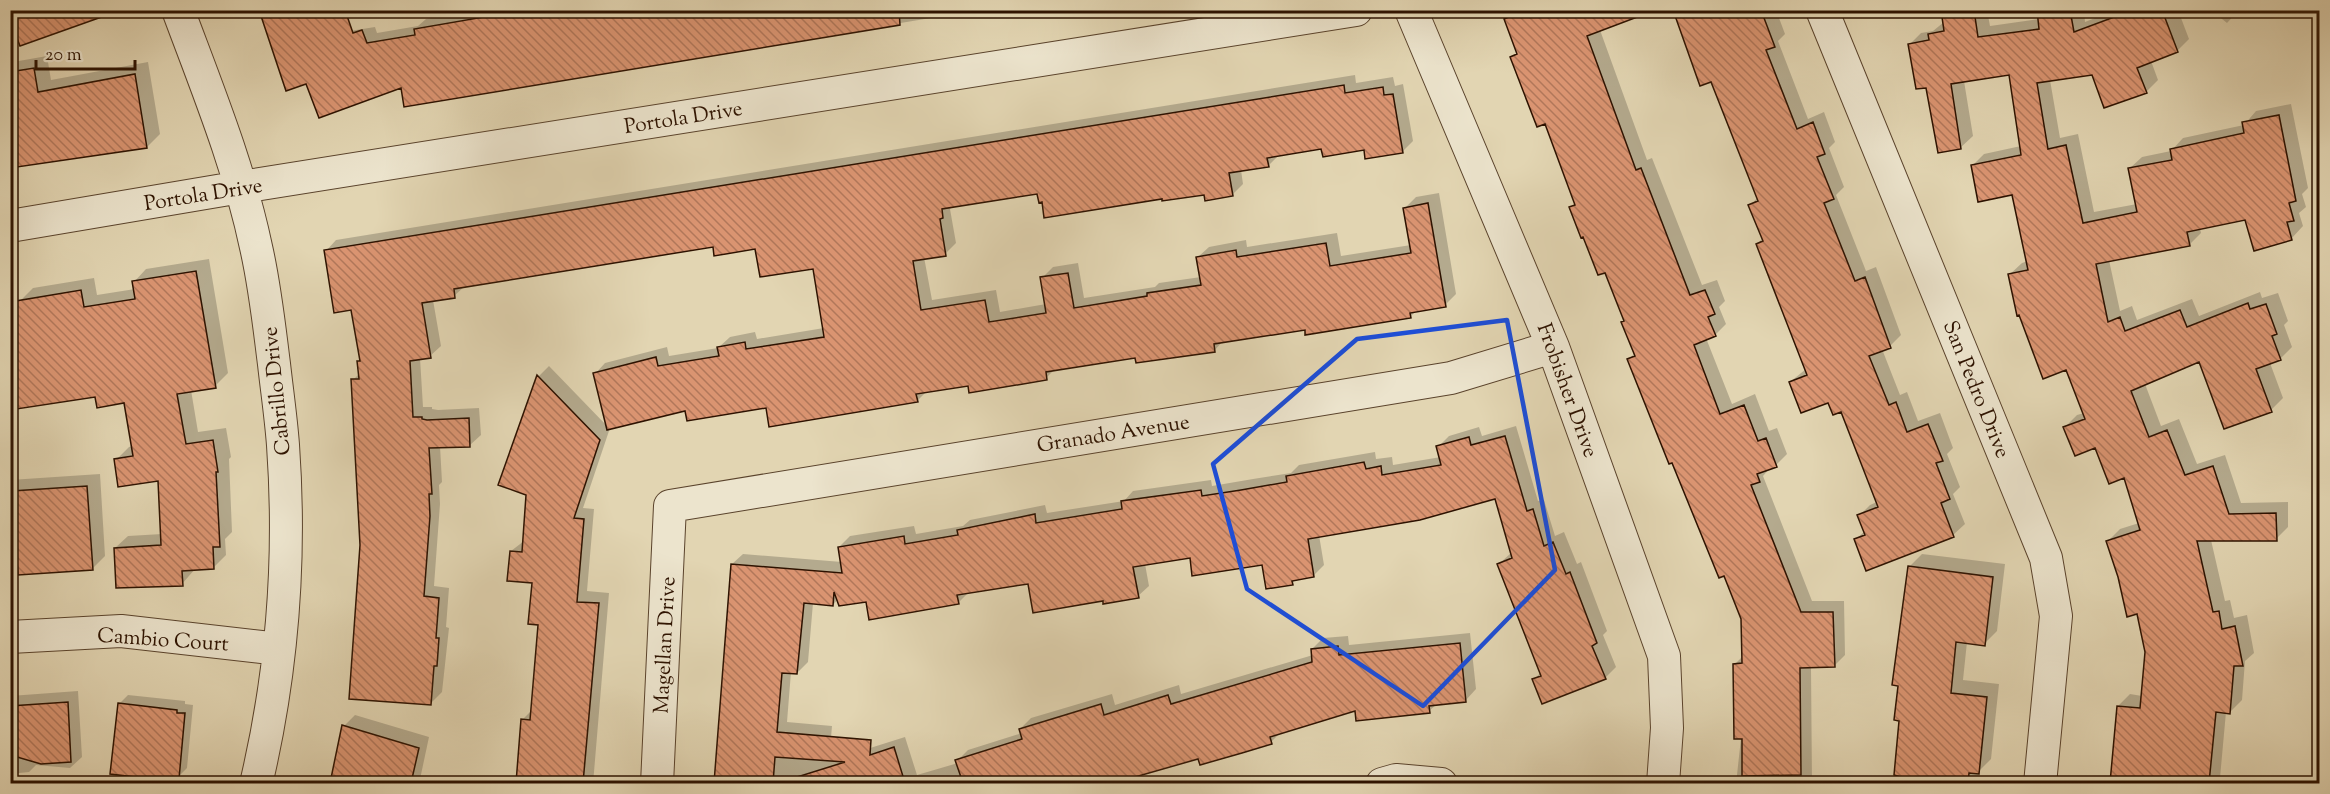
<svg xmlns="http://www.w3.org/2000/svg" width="2330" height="794" font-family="'Sorts Mill Goudy',serif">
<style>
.shadow{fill:#0003}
.building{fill:url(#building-back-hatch);stroke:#2d1200;stroke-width:1.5}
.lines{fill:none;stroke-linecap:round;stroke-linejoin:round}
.minor-casing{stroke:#5a432c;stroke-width:34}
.minor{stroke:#ece4cd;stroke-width:32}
.marked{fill:none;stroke:#1d4ed8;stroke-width:4.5;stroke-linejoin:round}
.labels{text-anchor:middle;stroke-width:6;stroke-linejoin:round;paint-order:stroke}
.street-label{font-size:21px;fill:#2d1200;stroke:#ece4cd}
</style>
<defs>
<pattern id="building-back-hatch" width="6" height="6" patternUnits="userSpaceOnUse" patternTransform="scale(1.5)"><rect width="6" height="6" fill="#da9471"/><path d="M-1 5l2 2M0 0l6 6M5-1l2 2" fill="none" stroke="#b1775a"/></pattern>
</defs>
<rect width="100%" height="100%" fill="#e2d5b2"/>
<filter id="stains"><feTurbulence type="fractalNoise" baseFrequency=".00333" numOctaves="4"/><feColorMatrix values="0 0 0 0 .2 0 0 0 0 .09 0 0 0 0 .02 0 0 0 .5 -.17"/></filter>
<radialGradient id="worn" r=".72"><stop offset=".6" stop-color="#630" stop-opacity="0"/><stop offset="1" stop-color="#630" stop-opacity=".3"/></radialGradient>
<path class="shadow" d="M476,10H979L405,105L402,86L307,82L286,41L375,27L377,33L418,26L426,19Z
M1508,10H1651L1600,30L1647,160L1652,158L1702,285L1717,280L1725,301L1719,307L1726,324L1715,335L1706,338L1732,404L1755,394L1769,431L1777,428L1787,454L1776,465L1770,468L1763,476L1812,601H1844L1845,655L1834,666H1811L1812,784H1736L1741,738L1735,664L1743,656L1742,619L1724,574L1629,359L1635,353L1625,320L1605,271L1571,208L1576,202L1545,122L1512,58L1518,52L1505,20L1510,15Z
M1675,10H1776L1785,34L1778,41L1808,119L1824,112L1835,142L1829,148L1844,187L1836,195L1866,271L1876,267L1901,335L1890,346L1882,349L1900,395L1907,392L1918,421L1940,413L1953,448L1947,454L1960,487L1953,494L1965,524L1953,535L1867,569L1855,540L1865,531L1859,516L1870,505L1877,502L1841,410L1790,382L1806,369L1757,244L1763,238L1750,206L1758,197L1711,80Z
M1942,10H1987L1990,26L2039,19L2038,10H2084L2085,22L2115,10H2187L2181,18L2189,39L2177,51L2151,61L2158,80L2146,92L2093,73L2050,80L2060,138L2078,134L2094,212L2137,204L2129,169L2142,157L2171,151L2183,138L2244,125L2256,111L2291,104L2308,188L2302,194L2306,207L2299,213L2303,226L2291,239L2246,218L2200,228L2201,233L2189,245L2109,260L2120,311L2132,306L2137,320L2192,299L2199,316L2260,292L2262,298L2278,293L2288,321L2284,325L2292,347L2280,359L2270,363L2283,398L2271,410L2200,360L2145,384L2161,426L2179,419L2197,464L2225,455L2241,503L2288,502V527L2276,539L2211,540L2225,601L2230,600L2234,618L2247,615L2254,653L2245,661L2242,700L2230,712H2226L2220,778L2228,779L2227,784H2106L2113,775L2118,706L2130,694L2142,696L2146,652L2138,612L2120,576L2108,541L2120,529L2139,523L2125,476L2096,446L2065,427L2077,415L2084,413L2067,368L2009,275L2022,263L2028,261L2013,194L1972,166L1984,154L2021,146L2010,73L1964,81L1973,136L1960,148L1928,86L1909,45L1921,33L1933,31L1944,22Z
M2211,10H2239L2227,23Z
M47,56L51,80L148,62L160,134L147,147L10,145V64L13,62Z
M1355,75L1356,83L1393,77L1395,86L1403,84L1413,141L1402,152L1322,147L1280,154L1268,166L1241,170L1243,184L1233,194L1206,193L1163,197L1043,201L1039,193L953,206L950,209L956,243L945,254L924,257L932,300L996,290L1000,312L1046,304L1042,278L1053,267L1078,263L1084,298L1155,287L1159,283L1201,277L1198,257L1209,247L1246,240L1247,247L1337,233L1341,256L1411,245L1405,208L1416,197L1439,193L1456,294L1445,305L1417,310L1410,317L1306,329L1223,341L1214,351L1137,356L1055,369L1046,378L969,384L927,391L917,401L686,409L610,428L583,508L594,509L587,591L609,593L593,784L517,783L522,720L532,710L540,624L534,582L511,551L524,541L528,494L500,484L539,376L549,366L608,427L595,374L605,363L667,347L669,356L718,348L730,337L755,332L757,339L824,328L814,267L756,247L714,246L465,286L454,296L433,300L441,346L430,356L420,358L423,407H432V409L438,410L479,408L481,435L470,445L440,446L442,482L439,485L440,504L434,586L449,588L446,627L449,628L442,692L431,703L362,545L353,380L360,373L358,362L361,359L353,308L326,251L336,240Z
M209,259L228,373L215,386L191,390L198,432L226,428L231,457L229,459L232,532L225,539L226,555L213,568L195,569L182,584L115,548L128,536L162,534L159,479L116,460L129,447L133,446L125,402L96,395L10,410V319L20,301L33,288L94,278L97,295L135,289L134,282L146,269Z
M1516,426L1538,501L1544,500L1555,536L1564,532L1577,564L1581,562L1607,631L1603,635L1616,667L1605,678L1534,680L1541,672L1499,564L1512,552L1496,497L1319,535L1324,565L1313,576L1297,578L1292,583L1263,563L1191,556L1145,564L1149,586L1138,596L1104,599L1029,582L969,592L958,603L838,599L833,605L813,603L808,662L797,673L791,672L787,722L832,726L829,761L905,737L917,775L958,763L957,761L968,750L1022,733L1020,729L1031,718L1112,694L1115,705L1179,685L1181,694L1313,655L1312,649L1323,638L1348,636L1349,645L1470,633L1476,689L1466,700L1437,704L1429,711L1356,709L1282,731L1271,742L1199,757L1130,777L1124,784H714L732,564L743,554L842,562L839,547L850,536L914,526L916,534L963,526L970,520L1045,505L1047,513L1124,501L1133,491L1211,480L1212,486L1253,479L1291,473L1299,465L1375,452L1376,459L1392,457L1393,465L1441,457L1438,447L1449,436L1479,427L1482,436Z
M100,474L105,556L92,569L17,544H10V480Z
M1922,554L2005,564L1997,631L1984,644L1967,642L1963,680L1999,684L1991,759L1980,770L1979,784H1894L1900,720L1909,567Z
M78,691L82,757L70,768L36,765L29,772L10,774V696Z
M128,695L185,701V704L193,705L187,768L178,777L119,704Z
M355,715L429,737L419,784H332L344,726Z"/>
<path class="building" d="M10,10H109L110,14L20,46L10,20Z
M259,10H345L353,33L362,30L367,43L415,35L414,29L490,16L489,10H537L538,15L580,10L581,17L621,10H899L900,25L404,107L401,88L319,118L306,84L286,91Z
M1526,10H1648V13L1587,36L1636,170L1641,168L1690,295L1705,290L1715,314L1708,317L1716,336L1694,345L1720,414L1744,405L1758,441L1766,438L1777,467L1757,474L1760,482L1751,485L1801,612H1833L1835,667L1800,668L1801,775L1742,776V739H1734L1733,664L1742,663L1741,619L1724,576L1719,578L1672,463L1669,464L1627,359L1635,356L1621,322L1624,321L1605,273L1598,275L1583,237L1581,238L1569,207L1575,205L1545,124L1537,127L1510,57L1517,54L1504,19Z
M1673,10H1761L1775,47L1766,50L1797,129L1813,122L1825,154L1817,157L1834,199L1824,203L1855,281L1865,277L1891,348L1869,356L1889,405L1896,402L1907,432L1928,424L1943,461L1936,463L1950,499L1941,503L1954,537L1866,571L1854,539L1865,535L1857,515L1878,507L1841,412L1833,415L1828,403L1801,413L1789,382L1807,375L1756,244L1763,241L1748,205L1758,201L1711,82L1700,86Z
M1941,10H1974L1978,37L2039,29L2037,10H2070L2074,32L2133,10H2162L2178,52L2137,68L2147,93L2104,108L2092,75L2037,83L2048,149L2066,145L2083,223L2137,212L2128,168L2172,160L2170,149L2244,133L2242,122L2279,115L2296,201L2289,203L2294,221L2287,222L2292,240L2254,251L2245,220L2187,232L2190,246L2096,264L2108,322L2120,317L2125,331L2180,310L2187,327L2248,303L2250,309L2266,304L2277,334L2272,336L2281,360L2256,369L2272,412L2224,429L2199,362L2131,391L2149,437L2167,430L2185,475L2213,466L2229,514L2276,513L2277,541H2197L2213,612L2219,611L2222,629L2235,626L2243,666H2234L2230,714L2216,712L2209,783H2110L2117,706L2140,708L2145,652L2137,614L2127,617L2118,577L2106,541L2140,530L2124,478L2109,484L2095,448L2075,456L2063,427L2085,419L2066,370L2043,379L2019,315L2017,316L2008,274L2028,270L2012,195L1978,202L1971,165L2021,155L2009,75L1951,84L1961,149L1938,153L1926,88L1916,89L1908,44L1929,40L1928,34L1944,31Z
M34,68L38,92L135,74L147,148L17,167L14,146L10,147V72Z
M1344,85L1345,93L1383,87L1384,95L1393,94L1403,153L1365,159L1364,150L1323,157L1321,149L1267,158L1269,167L1229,173L1233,196L1205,201L1204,195L1162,201V199L1044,218L1042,202L1039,203L1037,194L942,209L943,218L940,219L946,256L913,261L921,310L985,300L989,322L1046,313L1040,277L1068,273L1074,308L1147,296V293L1201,285L1196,257L1236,250L1237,257L1326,243L1330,266L1411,253L1403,208L1428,203L1446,307L1410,313L1411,318L1305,335V330L1214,344L1215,352L1136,363L1135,358L1046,372L1047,380L969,393L968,386L916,394L918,402L769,427L766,408L687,421L685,411L607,430L593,373L656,357L658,366L719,356L717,347L745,342L746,349L824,337L813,269L760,277L755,249L714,256L713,247L454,289L455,298L422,303L431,358L410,361L413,417H422V419L427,420L469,418L470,447L429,448L432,494H429L430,516L424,596L439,598L436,638H439L437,666H434L431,705L349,699L360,545L351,379H359L357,361H360L351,310L334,313L324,250Z
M196,271L216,388L177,394L186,444L213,440L218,472H216L220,547H213L214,569L182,571L183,586L116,588L114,548L161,545L158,481L118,487L114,459L133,456L124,403L97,408L95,397L10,410V302L81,290L84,307L135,299L132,281Z
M537,375L600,440L574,518L584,519L577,602L599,603L583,783H516L521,719L530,720L538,625L528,624L532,583L507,581L510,551L522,552L526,495L498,485Z
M1505,436L1527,511L1533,509L1544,546L1553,542L1566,574L1570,572L1597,643L1592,646L1606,679L1542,704L1532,679L1541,676L1497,564L1512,558L1495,499L1420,520L1308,539L1314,577L1292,581L1293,585L1266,589L1262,565L1192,576L1190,558L1133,567L1139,598L1103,604V601L1033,613L1028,584L957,595L959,604L869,620L866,602L839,606L834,592L833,606L804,603L797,674L782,673L777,732L871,740L870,755L894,747L905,783H798L797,777L845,762L775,757L773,783H714L731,564L842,573L838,547L904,536L905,544L958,535L957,530L1035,514L1036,523L1122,509L1121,501L1201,490L1202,496L1241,490L1287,482L1286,476L1364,462L1366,469L1381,466L1382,475L1441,465L1436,446L1469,437L1471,445Z
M87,486L93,570L18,575L12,491Z
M1908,566L1993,577L1985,646L1956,642L1951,693L1987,697L1979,774L1969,773L1968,783H1901V777L1894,775L1899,721L1894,720L1898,686L1892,685Z
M1460,643L1466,702L1429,706L1430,713L1356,721L1355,711L1270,737L1272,744L1242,753L1200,765L1198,759L1114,783H963L955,760L1022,739L1019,729L1101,704L1104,715L1168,695L1171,704L1312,662L1311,649L1338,646L1339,655Z
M68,702L71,762L41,764L10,755V706Z
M118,703L177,710V713H185L179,779L169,778V781L110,774Z
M342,725L419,748L411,783H330Z"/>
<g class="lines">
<g class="minor-casing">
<path id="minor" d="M178,10C207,88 239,166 256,247C265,286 269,325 274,364C277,391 281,418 283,445C291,557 282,674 256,784
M1411,10L1553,347L1664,656L1667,728L1663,784
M1822,10L2046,558L2056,616L2040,784
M10,226L241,187L1356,10
M10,637L121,631L279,649
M657,784L670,506L1451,378L1553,347
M1382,784L1396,780L1441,784"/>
</g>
<use href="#minor" class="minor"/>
</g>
<path class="marked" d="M1507,320L1555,570L1423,706L1247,589L1213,464L1357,339Z"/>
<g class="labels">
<g class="street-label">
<text transform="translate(683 117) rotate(-9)" y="7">Portola Drive</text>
<text transform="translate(203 194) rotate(-9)" y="7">Portola Drive</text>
<text transform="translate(1977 389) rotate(68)" y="7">San Pedro Drive</text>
<text transform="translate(1568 390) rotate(70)" y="7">Frobisher Drive</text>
<text transform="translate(276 391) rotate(-96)" y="7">Cabrillo Drive</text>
<text transform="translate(1113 433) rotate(-9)" y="7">Granado Avenue</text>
<text transform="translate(163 639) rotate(4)" y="7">Cambio Court</text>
<text transform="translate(664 645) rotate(-87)" y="7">Magellan Drive</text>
</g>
</g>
<rect width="2330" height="794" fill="none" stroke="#e2d5b2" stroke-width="36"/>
<rect x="12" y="12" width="2306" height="770" fill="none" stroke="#2d1200" stroke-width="3"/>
<rect x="18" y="18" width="2294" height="758" fill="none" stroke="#2d1200" stroke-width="1.5"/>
<path d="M36 60v9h99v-9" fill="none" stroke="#2d1200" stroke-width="3"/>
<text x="45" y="60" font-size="18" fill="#2d1200" stroke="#ece4cd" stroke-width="4.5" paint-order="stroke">20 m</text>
<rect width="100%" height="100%" filter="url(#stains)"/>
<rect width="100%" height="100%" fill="url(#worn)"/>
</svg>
